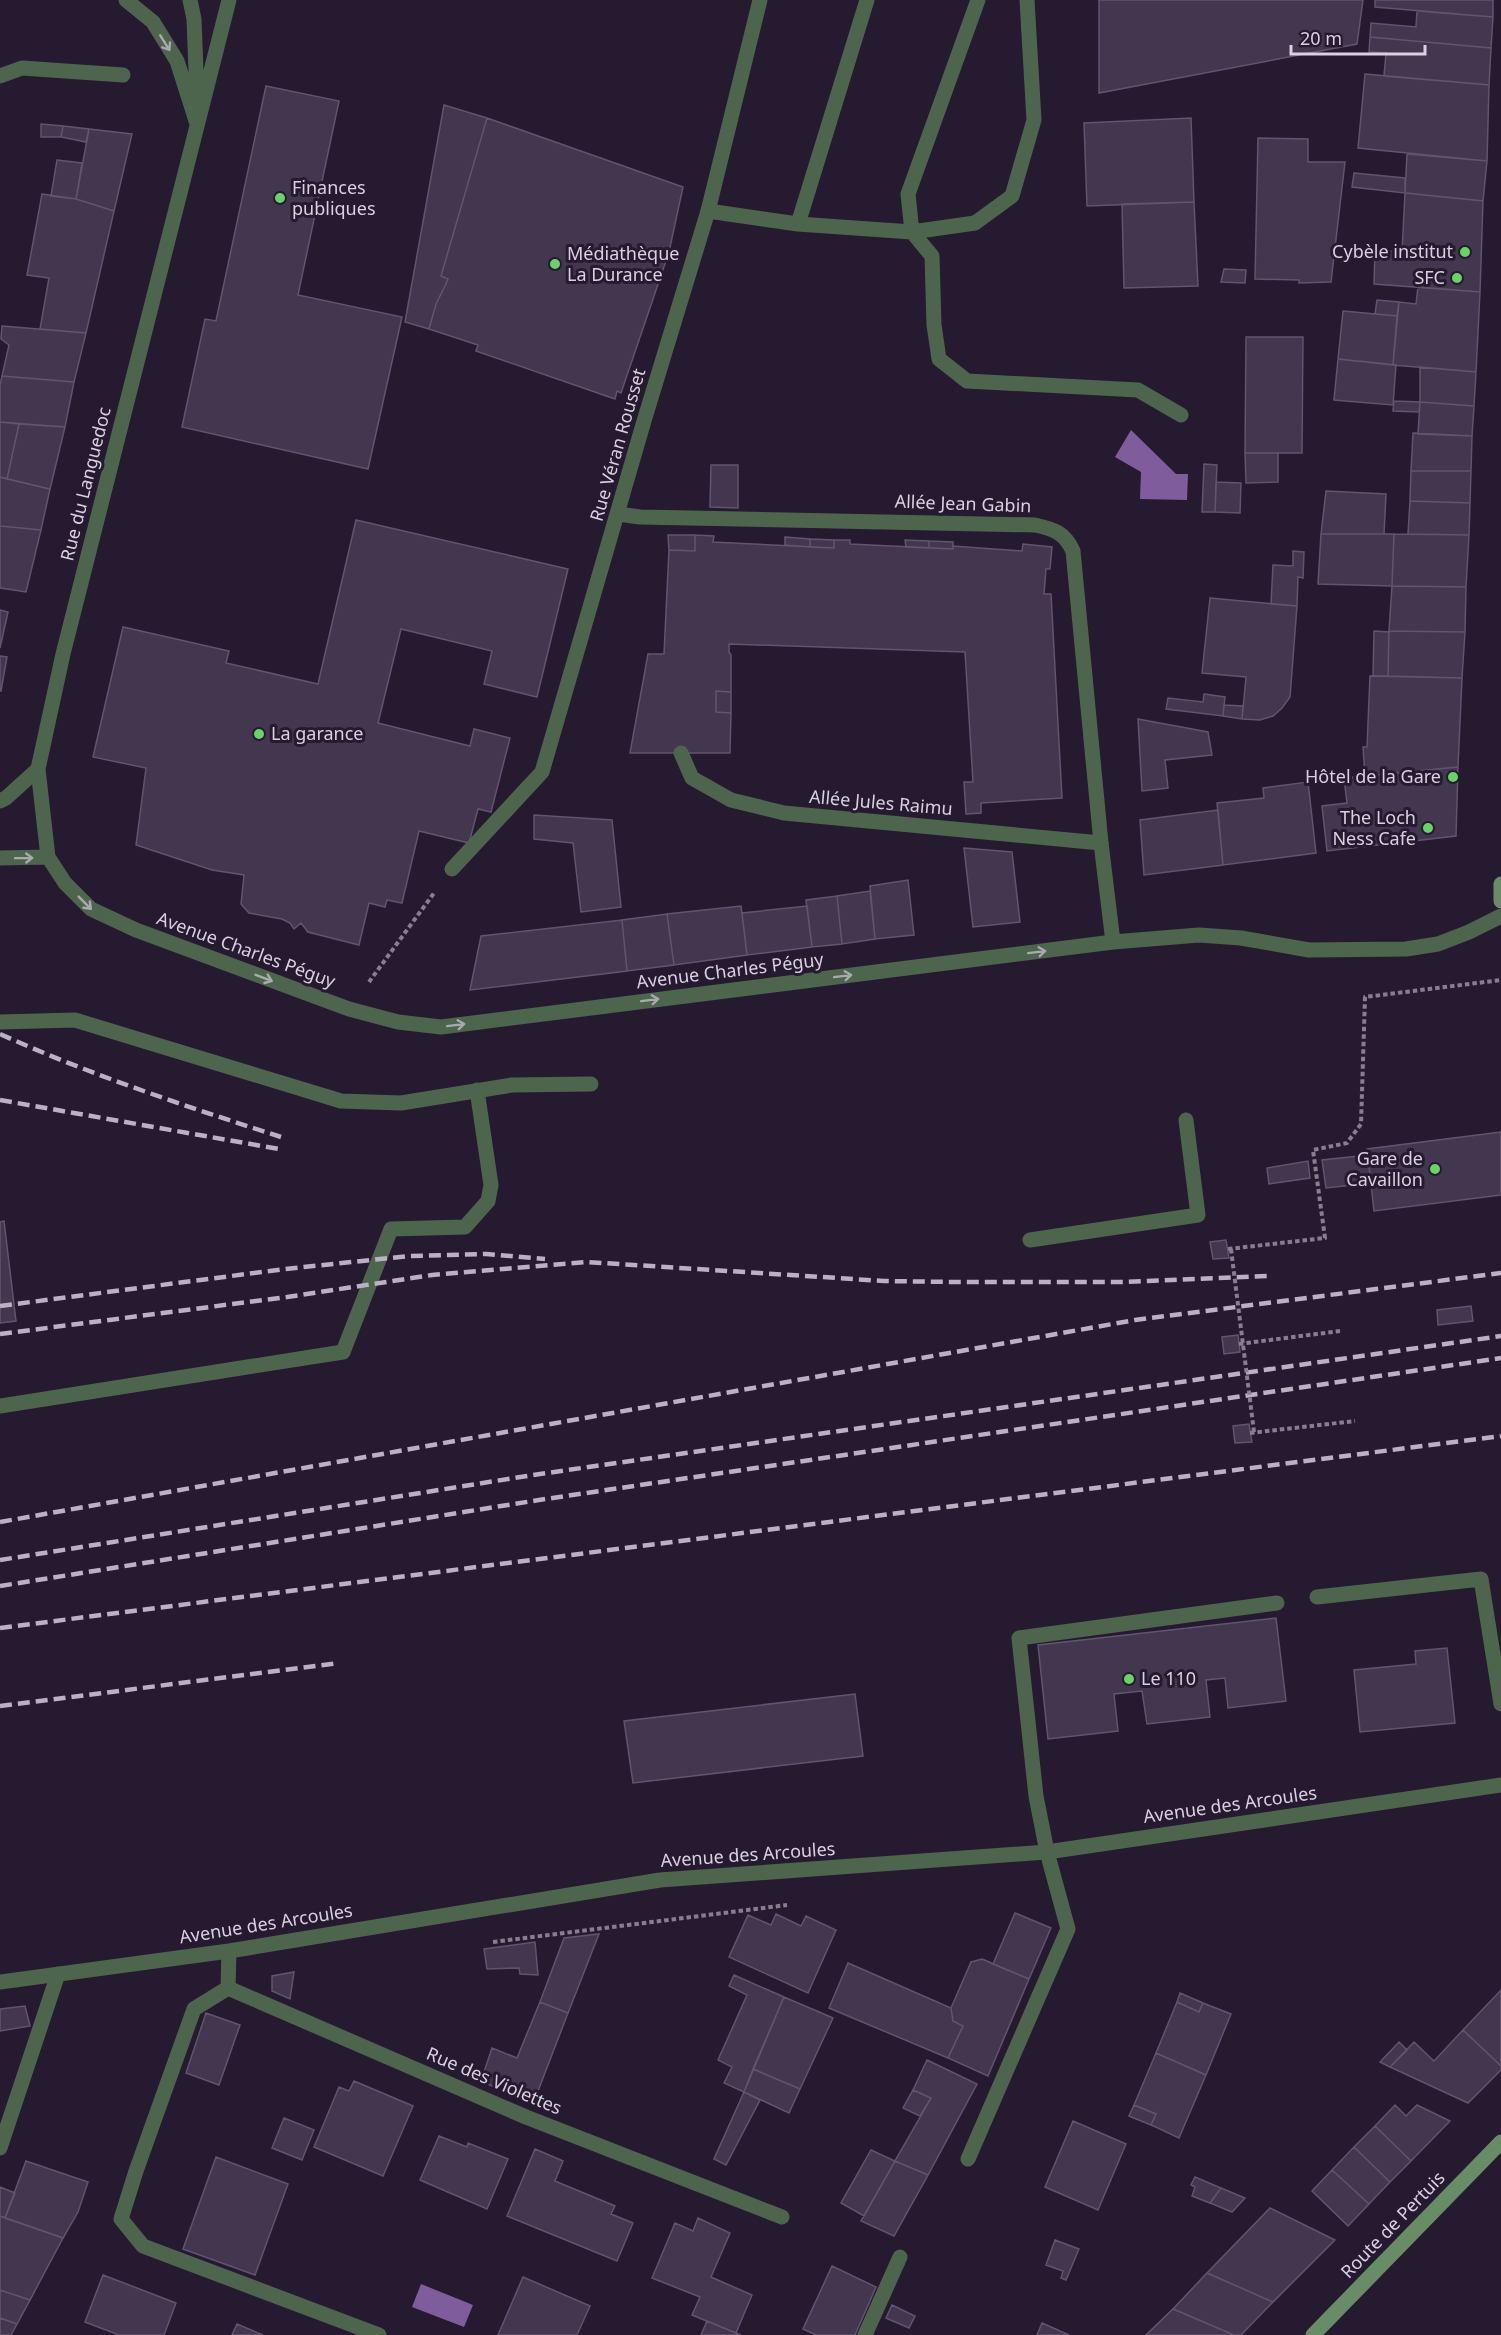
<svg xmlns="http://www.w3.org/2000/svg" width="1501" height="2335" font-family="'Noto Sans',sans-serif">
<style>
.water{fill:#7f5d9d}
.building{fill:#43364f;stroke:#61546f;stroke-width:1.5}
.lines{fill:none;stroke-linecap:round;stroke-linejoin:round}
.path{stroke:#887e92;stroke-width:4;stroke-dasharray:4.5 3;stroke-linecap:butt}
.lane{stroke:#4e654d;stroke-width:15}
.street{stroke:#4e654d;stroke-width:15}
.secondary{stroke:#688c65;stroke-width:15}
.rail{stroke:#bab2c3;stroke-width:4.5;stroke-dasharray:12 6;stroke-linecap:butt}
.path-bridge{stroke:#887e92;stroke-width:4;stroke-dasharray:4.5 3;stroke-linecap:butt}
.oneway{stroke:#a8abad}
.poi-dot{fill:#68d465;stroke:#261a31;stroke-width:2}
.labels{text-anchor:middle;stroke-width:6;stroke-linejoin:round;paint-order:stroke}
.poi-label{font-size:18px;fill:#d9d1e1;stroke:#261a31;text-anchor:end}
.street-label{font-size:18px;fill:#d9d1e1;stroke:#261a31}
</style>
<rect width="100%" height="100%" fill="#261a31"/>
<path class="water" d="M1131,430L1176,474H1188L1187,500L1140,499L1141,472L1115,457Z
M421,2284L473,2305L464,2327L412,2307Z"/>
<path class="building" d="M1099,0H1363L1357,44L1099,93Z
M1375,0H1493V17L1375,7Z
M1417,11L1493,17L1491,48L1370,37L1371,23L1416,27Z
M1370,37L1491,48L1489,85L1384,76L1386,53L1369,52Z
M1365,74L1489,85L1487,161L1358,148Z
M266,86L339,101L298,295L402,317L368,469L182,427L205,319L216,321Z
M444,105L487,118L441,276L448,279L446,284L436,304L429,329L405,322Z
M487,118L683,187L669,252L621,393L617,391L615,399L476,351L478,345L429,329L436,304L446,284L448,279L441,276Z
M1191,118L1194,202L1087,206L1084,123Z
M41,124L63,126L61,137H41Z
M63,126L89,129L86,142L61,137Z
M89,129L132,134L114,211L76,199Z
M1258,138L1308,139V162H1345L1331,282L1299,283V280L1255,279Z
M1407,154L1487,161L1483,201L1405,193Z
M57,160L82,163L76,199L51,196Z
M1354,173L1405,178V193L1352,187Z
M1405,193L1483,201L1480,292L1374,284L1375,250L1402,252Z
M42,194L76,199L114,211L86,333L40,329L49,278L27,275Z
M1194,202L1198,286L1124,288L1122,204Z
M1224,269L1246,270L1245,283L1221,282Z
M1418,287L1480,292L1476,372L1393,365L1399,302L1416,304Z
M1377,300L1399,302L1397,316L1375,314Z
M1343,311L1397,316L1393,365L1338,359Z
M2,326L86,333L74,382L2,376L9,345L1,339Z
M1246,337H1303L1302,453H1245Z
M1338,359L1396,365L1393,405L1334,400Z
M1420,367L1476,372L1474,406L1420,402Z
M2,376L74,382L65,427L0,422V385Z
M1394,401L1420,402L1419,412L1393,411Z
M1420,402L1474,406L1472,436L1418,434Z
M0,422L19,424L7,479L0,477Z
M19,424L65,427L50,489L7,479Z
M1413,433L1472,436L1471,471H1411Z
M1245,453H1278V482L1246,483Z
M1204,464L1217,465L1215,512H1202Z
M711,465H738V508L710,507Z
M1411,471H1471L1470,503L1410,501Z
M0,477L50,489L41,530L0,526Z
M1216,482L1241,483L1240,513L1215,512Z
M1326,491L1386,494L1384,534H1321Z
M1410,501L1470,503L1469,535L1408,534Z
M356,520L568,569L537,697L484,684L492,651L401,629L378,723L470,746L474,729L510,738L491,812L478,809L469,843L419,831L402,903L387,900L385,907L369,903L359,945L308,932L301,923L294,929L290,923L282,919L249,913L241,904L244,875L212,870L136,845L146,768L93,757L123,627L229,651L226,663L318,684Z
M0,526L41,530L26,592L0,588Z
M1321,534H1394L1392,586L1318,584Z
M1394,534L1469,535L1466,587L1392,586Z
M668,535H695V551L669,550Z
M695,535L714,536L713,542L834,548V540H850V544L953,549V546L1022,551L1023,544L1052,547L1050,569H1046L1044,594H1051L1062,798L981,803V813L966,814L964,782H973L965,652L729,644V652L731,655V692L716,691V712L731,713L730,753H630L648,654H664L669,550L695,551Z
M785,537L810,539V547L785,545Z
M810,539L834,540V548L810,547Z
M905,540L929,541V548L906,547Z
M929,541L953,542V549L929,548Z
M1293,551L1304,552L1303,578L1298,577L1297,606L1271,604L1273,565L1293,566Z
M1392,586L1466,587L1465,632L1389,631Z
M1210,598L1297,606L1290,697L1282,708L1273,716L1260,720L1242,719L1246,677L1202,673Z
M0,610L8,612L0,648Z
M1374,631L1389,632L1388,676H1373Z
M1389,631L1465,632L1462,678L1388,676Z
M0,656L7,657L1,691H0Z
M1370,676L1462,678L1458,767L1365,776L1363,747H1367Z
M716,691L731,692V713L716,712Z
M1204,694L1225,697L1223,716L1166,709L1168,698L1203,702Z
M1224,705L1243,706L1242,719L1223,716Z
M1138,719L1208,732L1212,755L1165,760L1168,788L1142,791Z
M1458,767L1456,836L1327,851L1322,806L1347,803L1344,778Z
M1308,782L1316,853L1223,865L1217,803L1264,798L1263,788Z
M1218,810L1223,865L1144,875L1140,820Z
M534,815L612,820L621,907L581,912L573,843L534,839Z
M964,848L1012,852L1020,922L973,927Z
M908,880L914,935L875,939L870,886Z
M870,891L875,939L842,944L837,896Z
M837,896L842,944L812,947L806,900Z
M741,906L747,955L674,965L667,914Z
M807,906L812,947L747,955L742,913Z
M667,914L674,965L627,971L622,920Z
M622,920L627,971L470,990L481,936Z
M1501,1132V1195L1374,1211L1367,1149Z
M1368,1155L1371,1183L1326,1188L1322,1160Z
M1308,1161L1310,1178L1269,1184L1267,1168Z
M4,1221L16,1321L0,1323V1222Z
M1226,1240L1229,1258L1213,1259L1210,1242Z
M1471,1306L1473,1321L1438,1325L1437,1310Z
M1238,1335L1240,1352L1224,1354L1222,1337Z
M1249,1424L1252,1442L1235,1443L1233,1426Z
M1276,1618L1286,1701L1228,1708L1225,1678L1206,1680L1210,1717L1147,1724L1142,1691L1114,1694L1118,1731L1048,1739L1038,1645Z
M1447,1648L1455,1723L1360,1732L1354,1670L1416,1664L1415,1651Z
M855,1694L863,1756L633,1783L624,1721Z
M1015,1913L1051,1928L1029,1979L993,1964Z
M776,1914L801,1926L806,1916L836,1930L808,1993L729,1957L748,1915L771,1925Z
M599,1934L568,2013L540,2002L564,1938Z
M535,1942L538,1975L520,1974L519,1968L487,1969L484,1949Z
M982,1959L1029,1979L988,2076L948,2058L963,2026L953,2021L951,2008L971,1962Z
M848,1963L951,2008L953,2021L963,2026L948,2058L829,2008Z
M294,1972L290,1999L272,1991V1976Z
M734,1975L784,1997L744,2092L724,2083L732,2067L718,2060L747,1995L729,1986Z
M1501,1990V2066L1463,2030Z
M1180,1993L1203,2003L1199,2012L1177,2002Z
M784,1997L833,2018L800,2089L753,2069Z
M540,2002L568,2013L533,2104L481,2081L492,2048L517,2058Z
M1177,2002L1199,2012L1203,2003L1231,2014L1206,2075L1156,2053Z
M25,2006L30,2026L0,2031V2009Z
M206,2013L240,2025L219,2085L186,2073Z
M1463,2030L1501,2066V2070L1468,2103L1390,2067L1414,2042L1434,2061Z
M1399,2042L1407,2050L1390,2067L1380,2062Z
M1156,2053L1206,2075L1179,2138L1151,2125L1156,2114L1134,2105Z
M927,2060L977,2084L928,2175L895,2161L931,2098L913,2090Z
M753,2069L800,2089L789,2113L744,2092Z
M354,2081L413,2106L383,2176L314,2147L339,2087L349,2091Z
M913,2090L931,2098L920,2116L903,2108Z
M744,2092L760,2100L726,2165L714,2159Z
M1134,2105L1156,2114L1151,2125L1129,2116Z
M1395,2105L1406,2116L1417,2105L1450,2121L1411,2161L1375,2126Z
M284,2118L314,2130L302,2160L272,2148Z
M1073,2121L1126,2144L1098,2210L1045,2187Z
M1375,2126L1411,2161L1390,2182L1354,2147Z
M439,2136L467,2147L468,2143L508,2159L487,2209L420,2180Z
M1354,2147L1390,2182L1369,2204L1332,2170Z
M535,2149L563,2161L555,2181L615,2206L611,2214L633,2223L617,2261L507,2216Z
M871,2150L895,2161L864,2216L841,2203Z
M216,2157L288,2184L255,2275L183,2249Z
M26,2161L88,2182L78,2212L63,2238L5,2218Z
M895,2161L928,2175L894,2236L861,2221Z
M1332,2170L1369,2204L1348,2226L1312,2191Z
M1195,2177L1221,2188L1210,2203L1192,2196L1195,2187L1191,2185Z
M0,2187L15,2193L5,2218L0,2216Z
M1221,2188L1245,2198L1232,2212L1210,2203Z
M1270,2208L1335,2240L1273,2302L1207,2273Z
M0,2216L63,2238L30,2300L0,2290Z
M698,2218L730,2233L711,2277L752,2295L736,2333L692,2315L700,2297L652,2278L675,2223L693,2231Z
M1055,2240L1079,2249L1066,2280L1061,2278L1063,2271L1046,2265Z
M832,2266L876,2287L855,2335H816L803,2329Z
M1207,2273L1273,2302L1241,2335H1234L1173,2309Z
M103,2275L176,2303L164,2335H119L85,2322Z
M523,2277L590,2306L577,2335H498Z
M0,2290L30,2300L17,2324L0,2318Z
M892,2305L915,2316L909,2328L886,2318Z
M1173,2309L1234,2335H1146Z
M0,2318L17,2324L11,2335H0Z
M707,2321L736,2333L741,2335H701Z
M1042,2323L1069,2335H1037Z
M237,2324L263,2335H232Z"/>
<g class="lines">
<path class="path" d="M369,982L434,893
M1228,1249L1325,1238L1313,1150L1347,1143L1361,1124L1365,997L1501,980
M1239,1344L1340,1331
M1250,1433L1355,1421
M493,1942L787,1905"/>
<path class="lane" d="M978,0L908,194L912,232L932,256L934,325L939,359L967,381L1138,390L1181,415
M0,76L22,68L123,75
M708,211L798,224L912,232L975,223L1012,196L1034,120L1027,0
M798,224L867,0
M681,753L692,778L731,800L784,813L1101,843
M0,1022L75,1020L341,1101L401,1103L512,1085L591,1084
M1030,1240L1198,1215L1186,1120
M0,1406L343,1352L391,1229L465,1227L488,1201L491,1185L477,1090
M1317,1597L1481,1579L1501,1704
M228,1988L194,2009L136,2171L121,2219L143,2246L379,2335
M0,2148L58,1974
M968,2159L1068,1929L1047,1852L1036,1796L1019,1638L1277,1603"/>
<path class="street" d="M126,0L153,22L177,61L197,124
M190,0L194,19L197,97
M229,0L63,654L38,769L48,857L65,883L91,909L136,930L349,1009L398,1022L441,1027L1113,942L1199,935L1241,938L1309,950L1406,949L1438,944L1469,932L1501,916
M618,514L640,517L1035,525C1054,529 1065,533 1073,551L1101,843L1113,942
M0,801L6,798L38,769
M0,858L48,857
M452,869L542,772L644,421L708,211L760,0
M229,1951L228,1988L526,2117L782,2217
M0,1982L229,1951L660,1880L1047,1852L1501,1785
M865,2335L900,2257"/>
<path class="secondary" d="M1501,884V901
M1313,2335L1501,2142"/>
<path class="rail" d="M0,1034C91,1075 185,1106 281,1137
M0,1100L279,1149
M0,1306L285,1269L409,1256L486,1254L545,1259
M0,1334L287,1297L432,1275L587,1262L884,1281L957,1282H1124L1269,1276
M0,1522L1135,1320L1501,1273
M0,1560L533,1475L1501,1336
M0,1586L539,1500L1501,1358
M0,1628L1501,1436
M0,1706L339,1663"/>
<path class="path-bridge" d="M1231,1249L1254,1432"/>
</g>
<defs><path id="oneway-shaft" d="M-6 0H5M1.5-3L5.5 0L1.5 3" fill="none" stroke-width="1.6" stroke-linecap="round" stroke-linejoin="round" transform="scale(1.5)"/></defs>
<g class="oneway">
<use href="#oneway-shaft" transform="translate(165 43) rotate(58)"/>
<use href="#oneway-shaft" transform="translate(24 858) rotate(-1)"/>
<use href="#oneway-shaft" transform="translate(85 903) rotate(45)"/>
<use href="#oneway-shaft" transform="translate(1037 952) rotate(-7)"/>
<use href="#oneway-shaft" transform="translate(843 976) rotate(-7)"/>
<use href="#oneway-shaft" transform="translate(264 978) rotate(21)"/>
<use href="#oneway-shaft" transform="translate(650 1000) rotate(-7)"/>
<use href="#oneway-shaft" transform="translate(456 1025) rotate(-7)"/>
</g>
<g class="poi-dot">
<circle cx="280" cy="198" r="6"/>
<circle cx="1465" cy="252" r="6"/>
<circle cx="555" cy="264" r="6"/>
<circle cx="1457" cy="278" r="6"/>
<circle cx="259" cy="734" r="6"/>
<circle cx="1453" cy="777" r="6"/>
<circle cx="1428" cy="828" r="6"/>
<circle cx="1435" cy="1169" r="6"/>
<circle cx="1129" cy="1679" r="6"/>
</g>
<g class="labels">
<g class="poi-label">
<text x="292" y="194" text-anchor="start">Finances<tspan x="292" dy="21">publiques</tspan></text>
<text x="1453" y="258">Cybèle institut</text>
<text x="567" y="260" text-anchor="start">Médiathèque<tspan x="567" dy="21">La Durance</tspan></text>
<text x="1445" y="284">SFC</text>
<text x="271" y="740" text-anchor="start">La garance</text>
<text x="1441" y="783">Hôtel de la Gare</text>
<text x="1416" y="824">The Loch<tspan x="1416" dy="21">Ness Cafe</tspan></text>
<text x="1423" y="1165">Gare de<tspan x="1423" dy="21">Cavaillon</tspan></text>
<text x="1141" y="1685" text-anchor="start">Le 110</text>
</g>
<g class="street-label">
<text transform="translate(618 445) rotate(-74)" y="6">Rue Véran Rousset</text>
<text transform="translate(86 484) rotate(-76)" y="6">Rue du Languedoc</text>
<text transform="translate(963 504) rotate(2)" y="6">Allée Jean Gabin</text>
<text transform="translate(881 803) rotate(5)" y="6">Allée Jules Raimu</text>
<text transform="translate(246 950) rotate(20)" y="6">Avenue Charles Péguy</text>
<text transform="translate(730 971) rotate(-7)" y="6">Avenue Charles Péguy</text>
<text transform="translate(1230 1805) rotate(-8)" y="6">Avenue des Arcoules</text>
<text transform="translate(748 1855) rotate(-4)" y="6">Avenue des Arcoules</text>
<text transform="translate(266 1924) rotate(-9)" y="6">Avenue des Arcoules</text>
<text transform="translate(494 2081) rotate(23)" y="6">Rue des Violettes</text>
<text transform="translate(1393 2225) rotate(-46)" y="6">Route de Pertuis</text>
</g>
</g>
<path d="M1291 45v9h134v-9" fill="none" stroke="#d9d1e1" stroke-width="3"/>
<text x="1300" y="45" font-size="18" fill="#d9d1e1" stroke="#261a31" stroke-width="4.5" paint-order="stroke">20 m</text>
</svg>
